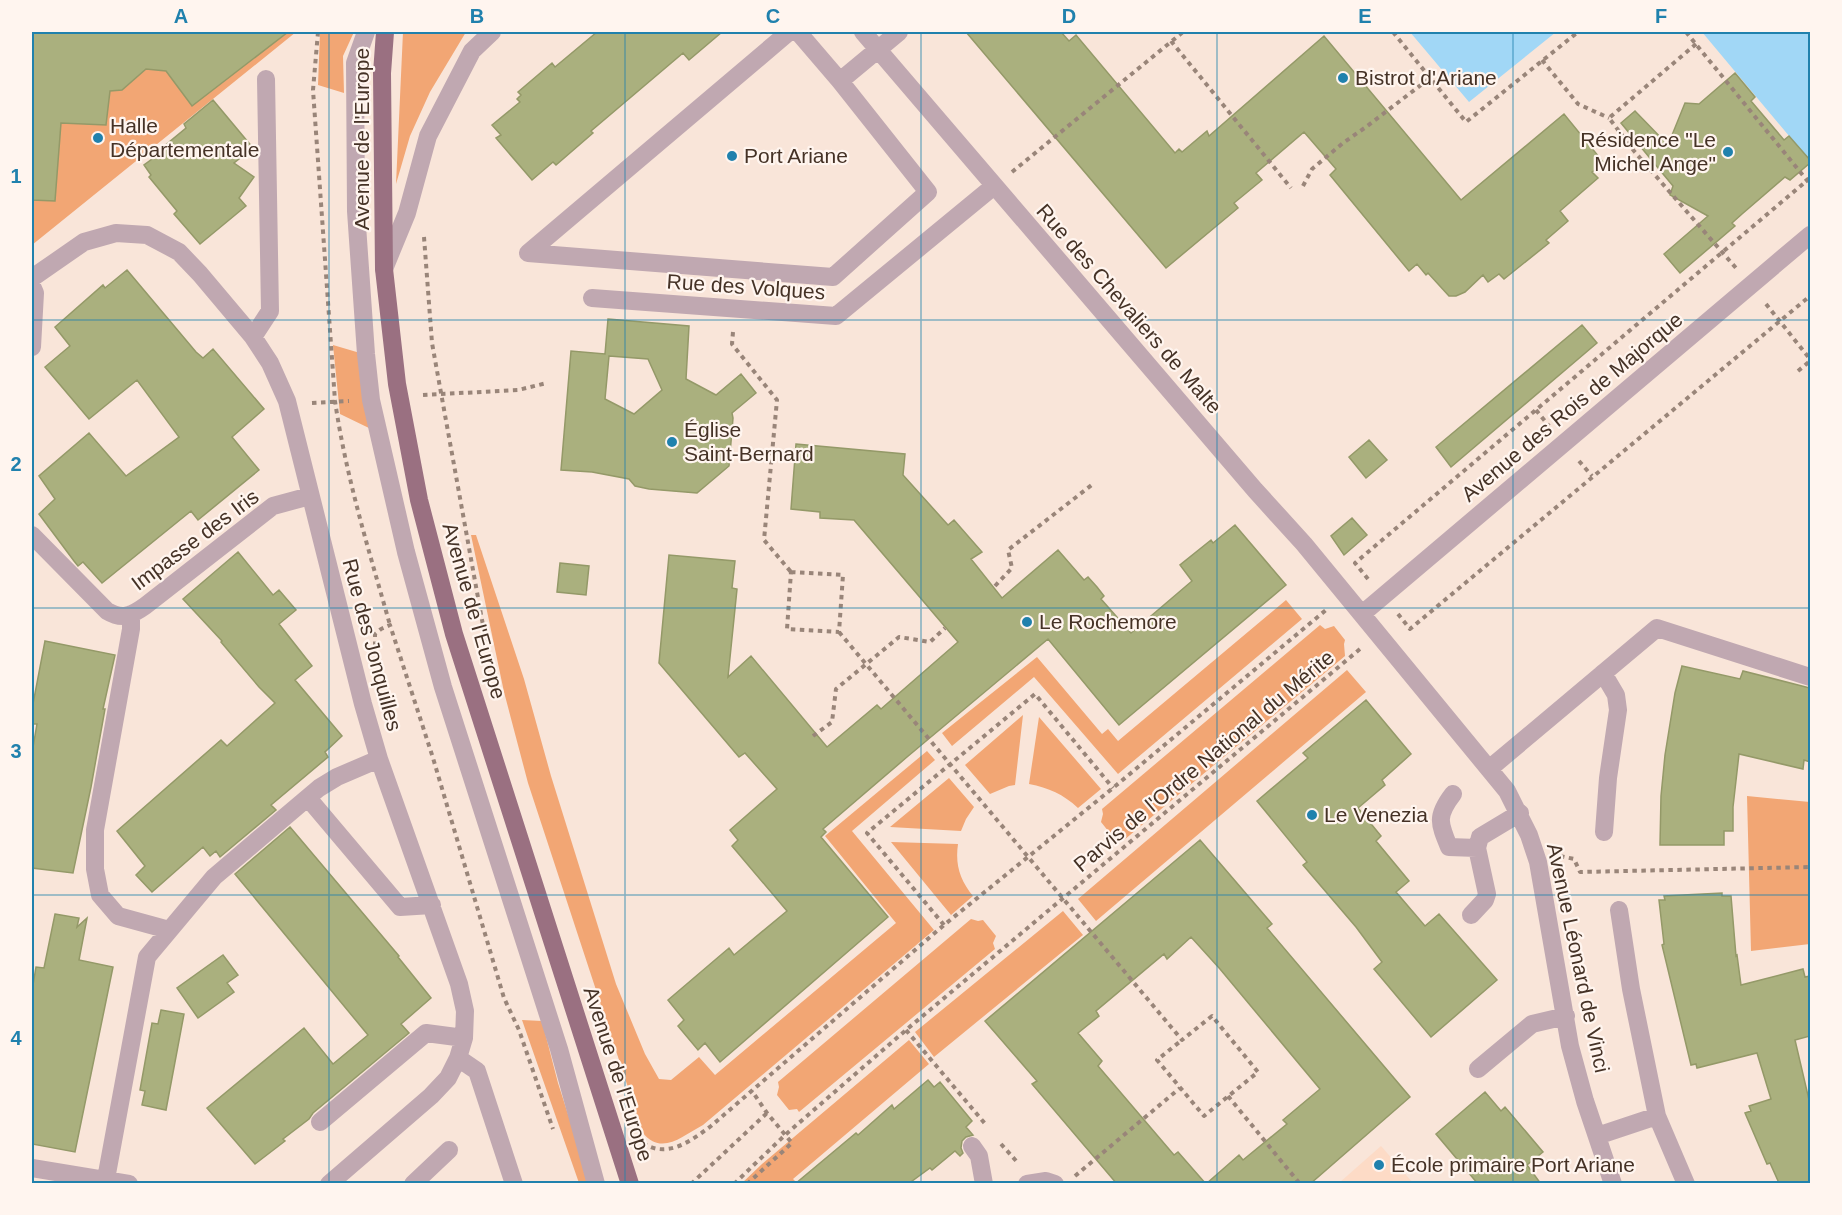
<svg xmlns="http://www.w3.org/2000/svg" width="1842" height="1215" font-family="Arial,sans-serif">
<style>
.built{fill:#fddbc6}
.green{fill:#f2a674}
.water{fill:#a1d7f6}
.building{fill:#aab07e;stroke:#949968;stroke-width:1.5;fill-rule:evenodd}
.lines{fill:none;stroke-linecap:round;stroke-linejoin:round}
.path{stroke:#998579;stroke-width:4;stroke-dasharray:4.5 4.5;stroke-linecap:butt}
.minor{stroke:#c0a8b1;stroke-width:18}
.major{stroke:#9a7081;stroke-width:18}
.grid{fill:none;stroke:#2081ad;stroke-width:1.5;stroke-opacity:0.55}
.poi-dot{fill:#2081ad;stroke:#fff5ef;stroke-width:2}
.labels{text-anchor:middle;stroke-width:4.5;stroke-linejoin:round;paint-order:stroke}
.poi-label{font-size:21px;fill:#453226;stroke:#fff5ef;text-anchor:start}
.street-label{font-size:21px;fill:#453226;stroke:#fff5ef}
.neatline{fill:none;stroke:#2081ad;stroke-width:2}
.grid-label{font-size:20px;text-anchor:middle;font-weight:bold;fill:#2081ad}
</style>
<rect width="100%" height="100%" fill="#f9e5d9"/>
<path class="built" d="M1381,1146L1413,1183H1339Z"/>
<path class="green" d="M32,32H296L32,245Z
M320,32H354L343,56L344,93L318,85Z
M403,32H466L430,92L410,136L396,184Z
M333,345L360,353L371,429L340,414Z
M471,535H476L524,679L551,776L616,984L645,1054L659,1079L671,1080L699,1057L715,1075L896,923L825,836L927,751L935,760L852,831L934,930L703,1125C682,1136 662,1156 643,1133L528,783L504,692Z
M1286,600L1302,619L1118,774L1034,677L952,746L942,733L1037,657L1102,734L1108,729L1118,741Z
M1320,625L1325,629L1334,626L1345,640L1344,644L1345,656L1124,840L1121,836L1113,837L1101,822L1103,814L1102,809Z
M1347,670L1366,692L1096,921L1078,899Z
M1023,715L1015,785L1009,786L990,794L965,765Z
M1039,717L1101,789L1078,808C1063,794 1049,788 1029,784Z
M949,778L974,807L966,819L961,831L890,827Z
M1747,796L1810,802V944L1751,951Z
M891,842L958,844C955,865 960,880 973,896L951,915Z
M1063,911L1083,935L934,1057L915,1032Z
M971,919L978,921L983,920L996,936L993,943L995,949L799,1112L797,1109L789,1110L777,1095L779,1087L778,1082Z
M522,1020L542,1021L558,1083L590,1183H579Z
M909,1040L929,1064L793,1179L797,1183L741,1184L762,1164Z"/>
<path class="water" d="M1410,32H1556L1469,102Z
M1702,32H1810V161Z"/>
<path class="building" d="M32,32H288L192,106L166,71L146,69L122,90L110,91L106,125L61,123L55,201L32,200Z
M597,32H722L689,60L683,53L591,131L593,133L556,165L553,162L532,180L496,138L501,135L492,125L520,102L517,99L521,95L518,92L552,63L555,67Z
M966,32H1061L1069,41L1076,35L1175,153L1179,149L1182,152L1207,131L1209,136L1324,36L1461,200L1564,114L1604,163L1592,172L1598,178L1560,211L1568,221L1546,240L1549,243L1504,279L1499,274L1488,282L1483,275L1465,292L1456,296H1449L1428,273L1426,275L1417,264L1409,271L1330,175L1336,169L1304,132L1256,173L1262,180L1234,203L1238,208L1166,268Z
M1735,73L1755,97L1751,101L1784,140L1789,136L1810,160V163L1790,180L1785,177L1742,214L1732,223L1735,226L1680,273L1664,254L1708,216L1670,195L1673,186L1621,123L1635,111L1668,145L1685,103L1699,104Z
M213,100L253,148L234,163L254,177L239,198L246,206L200,244L174,214L177,211L149,177L151,175L144,165L152,159L151,157L186,128L184,124Z
M127,270L196,352L203,358L213,349L264,409L232,437L259,470L198,520L191,511L102,583L83,562L78,566L74,561L39,514L55,499L39,476L89,433L126,476L179,437L137,380L89,419L45,367L70,346L55,327L103,285L105,288Z
M608,319L689,326L686,379L716,395L741,374L756,393L732,413L733,418L729,466L697,493L649,489L635,486L629,479L592,472L561,470L571,351L605,354ZM609,356L648,359L662,390L634,414L605,399Z
M1582,325L1597,343L1451,467L1436,447Z
M1369,440L1387,460L1366,478L1349,457Z
M796,444L905,454L903,475L948,525L954,520L982,552L971,559L1002,598L1058,550L1084,580L1088,577L1097,587L1104,596L1101,599L1131,633L1192,581L1180,565L1211,540L1213,543L1235,525L1286,585L1119,725L1048,639L907,757L823,829L826,832L821,837L888,917L720,1062L705,1043L698,1050L678,1026L684,1020L668,1000L729,948L734,955L787,911L732,846L738,840L730,830L777,789L745,753L739,757L659,663L669,555L735,561L732,588L737,589L728,677L751,656L827,747L877,705L881,709L958,642L854,520L820,518V512L791,509Z
M1352,518L1367,535L1344,555L1331,536Z
M238,552L273,595L279,590L296,610L279,624L312,666L295,680L342,736L325,752L328,757L271,805L276,810L220,857L216,851L210,856L203,847L152,892L136,875L145,866L117,831L221,740L227,746L275,703L259,687L221,642L222,641L183,599Z
M560,563L589,566L586,595L557,592Z
M45,641L115,655L103,709H105L91,787L73,873L32,868V753L37,724H32V709Z
M1682,666L1740,679L1743,671L1810,688V762L1804,760L1803,769L1739,754L1733,807V831H1724V845H1660L1661,796L1665,755L1675,693Z
M1366,700L1411,754L1382,780L1385,785L1358,808L1381,836L1376,841L1409,881L1396,892L1425,926L1439,914L1497,980L1431,1037L1374,969L1382,962L1356,927L1303,865L1307,862L1257,801L1308,758L1303,753Z
M290,827L399,956L398,957L431,998L401,1024L409,1033L313,1113L309,1119L283,1139L285,1141L255,1164L207,1108L304,1028L333,1064L368,1035L235,874Z
M1200,840L1272,924L1267,928L1410,1097L1310,1184H1206L1239,1155L1243,1160L1287,1124L1283,1120L1320,1089L1220,969L1191,937L1167,959L1164,954L1096,1011L1099,1016L1078,1033L1102,1061L1098,1066L1174,1155L1178,1152L1206,1184H1117L1032,1084L1037,1081L985,1021Z
M1722,893V896H1731L1736,956L1737,955L1741,985L1803,969L1805,977L1810,976V1036L1795,1040L1810,1104V1183H1779L1770,1163L1767,1164L1745,1113L1751,1111L1749,1106L1771,1099L1757,1053L1697,1068L1696,1064L1691,1065L1662,945L1664,944L1659,900H1665L1664,896Z
M55,914L79,918L77,927L87,918L79,960L113,967L75,1152L32,1144V991L36,967L44,968Z
M223,955L238,975L227,983L234,992L198,1018L177,988Z
M161,1010L184,1014L166,1110L142,1105L145,1091L140,1090L152,1023L158,1024Z
M928,1080L934,1087L940,1082L972,1121L966,1127L973,1135L966,1137L962,1141L961,1148L963,1153L960,1156L955,1151L932,1170L930,1168L908,1184H795L856,1133L858,1135L892,1105L894,1109Z
M1485,1092L1501,1111L1505,1107L1543,1152L1527,1165L1541,1184H1478L1436,1134Z"/>
<g class="lines">
<path class="path" d="M318,32L313,90L335,401C346,477 369,551 390,625
M1393,32L1466,122L1578,32
M1686,32L1810,184
M1171,41L1291,188
M1696,44L1609,118L1634,151L1736,268
M1542,60L1578,104L1609,118
M1012,172L1183,32
M1303,186L1312,169L1343,143L1366,127L1430,78
M424,237L432,343L488,653
M1766,304L1810,359
M733,332L732,344L777,400L764,540L791,572
M1798,371L1810,361
M423,395L518,390L547,383
M312,403L349,401
M1536,410L1549,426
M1579,461L1592,476
M791,572L843,575L839,632L787,629Z
M1368,579L1355,563L1810,178
M995,586L1012,568L1008,550L1093,484
M1398,614L1410,629L1810,296
M839,632L1182,1040L1212,1016L1258,1072L1204,1116L1157,1060L1182,1040
M375,646V634L381,629L390,625L433,758L504,998L519,1030L553,1129
M813,736L832,722L836,689L899,637L930,642L945,628
M1560,856L1574,859L1580,872L1810,867
M944,925L867,833L1035,694L1113,788
M906,1030L987,1126
M1228,1096L1300,1184
M643,1143C667,1159 691,1141 711,1126L944,925L1113,788L1326,610
M1001,1144L1018,1163
M1075,1176L1180,1088
M691,1184L767,1113
M734,1184L785,1135L906,1030L1360,649
M747,1184L792,1143L767,1113L752,1091"/>
<path class="minor" d="M366,32L355,63L356,211L366,354L371,400L406,552L443,687L559,1049L596,1184
M789,32L528,253L833,277L928,192L840,81L798,32
M863,32L1255,490L1304,544L1507,791L1529,835L1538,862L1570,1046L1585,1101L1613,1184
M840,81L899,32
M384,269L407,213L428,136L472,51L492,32
M32,278L84,242L116,233L147,235L179,252L200,274L253,337L270,363L287,401L363,704L379,759L459,984L465,1011L464,1038L458,1058L448,1078L431,1096L329,1184
M32,286L35,293L32,347
M592,298L836,316L994,186
M253,337L270,311L266,79
M32,535L107,611C122,620 131,616 145,606L273,506L310,496
M131,614V629L95,830V869L100,895L118,916L169,930
M1362,614L1810,235
M1603,673L1616,695L1618,710L1608,778L1604,832
M1489,769L1657,628L1810,677
M1453,794C1436,816 1439,823 1449,847L1477,848
M308,798L400,907L432,905
M1619,910L1631,989L1657,1116L1686,1184
M1471,915L1485,900L1487,894L1477,848L1480,837L1520,813
M458,1058L477,1071L514,1184
M1478,1069L1532,1024L1566,1016
M320,1122L426,1033L464,1038
M1597,1136L1657,1116
M972,1146L979,1156L984,1184
M32,1168L129,1184
M106,1179L147,957L214,877L319,788L337,777L379,759
M413,1184L449,1150
M1027,1184L1046,1181L1055,1184"/>
<path class="major" d="M385,32L382,73L384,269L397,384L419,500L454,634L630,1184"/>
</g>
<path class="grid" d="M329,32V1184M625,32V1184M921,32V1184M1217,32V1184M1513,32V1184M32,320H1810M32,608H1810M32,895H1810"/>
<g class="poi-dot">
<circle cx="1343" cy="78" r="6"/>
<circle cx="98" cy="138" r="6"/>
<circle cx="1728" cy="152" r="6"/>
<circle cx="732" cy="156" r="6"/>
<circle cx="672" cy="442" r="6"/>
<circle cx="1027" cy="622" r="6"/>
<circle cx="1312" cy="815" r="6"/>
<circle cx="1379" cy="1165" r="6"/>
</g>
<g class="labels">
<g class="poi-label">
<text x="1355" y="85">Bistrot d'Ariane</text>
<text x="110" y="133">Halle<tspan x="110" dy="24">Départementale</tspan></text>
<text x="1716" y="147" text-anchor="end">Résidence "Le<tspan x="1716" dy="24">Michel Ange"</tspan></text>
<text x="744" y="163">Port Ariane</text>
<text x="684" y="437">Église<tspan x="684" dy="24">Saint-Bernard</tspan></text>
<text x="1039" y="629">Le Rochemore</text>
<text x="1324" y="822">Le Venezia</text>
<text x="1391" y="1172">École primaire Port Ariane</text>
</g>
<g class="street-label">
<text transform="translate(362 139) rotate(-90)" y="7">Avenue de l'Europe</text>
<text transform="translate(746 287) rotate(4)" y="7">Rue des Volques</text>
<text transform="translate(1129 309) rotate(49)" y="7">Rue des Chevaliers de Malte</text>
<text transform="translate(1572 407) rotate(-40)" y="7">Avenue des Rois de Majorque</text>
<text transform="translate(195 540) rotate(-37)" y="7">Impasse des Iris</text>
<text transform="translate(474 611) rotate(74)" y="7">Avenue de l'Europe</text>
<text transform="translate(372 645) rotate(75)" y="7">Rue des Jonquilles</text>
<text transform="translate(1204 761) rotate(-40)" y="7">Parvis de l'Ordre National du Mérite</text>
<text transform="translate(1578 958) rotate(78)" y="7">Avenue Léonard de Vinci</text>
<text transform="translate(618 1074) rotate(72)" y="7">Avenue de l'Europe</text>
</g>
</g>
<rect width="1842" height="1215" fill="none" stroke="#fff5ef" stroke-width="66"/>
<rect x="33" y="33" width="1776" height="1149" class="neatline"/>
<g class="grid-label">
<text x="181" y="23">A</text>
<text x="477" y="23">B</text>
<text x="773" y="23">C</text>
<text x="1069" y="23">D</text>
<text x="1365" y="23">E</text>
<text x="1661" y="23">F</text>
<text x="16" y="183">1</text>
<text x="16" y="471">2</text>
<text x="16" y="758">3</text>
<text x="16" y="1045">4</text>
</g>
</svg>
